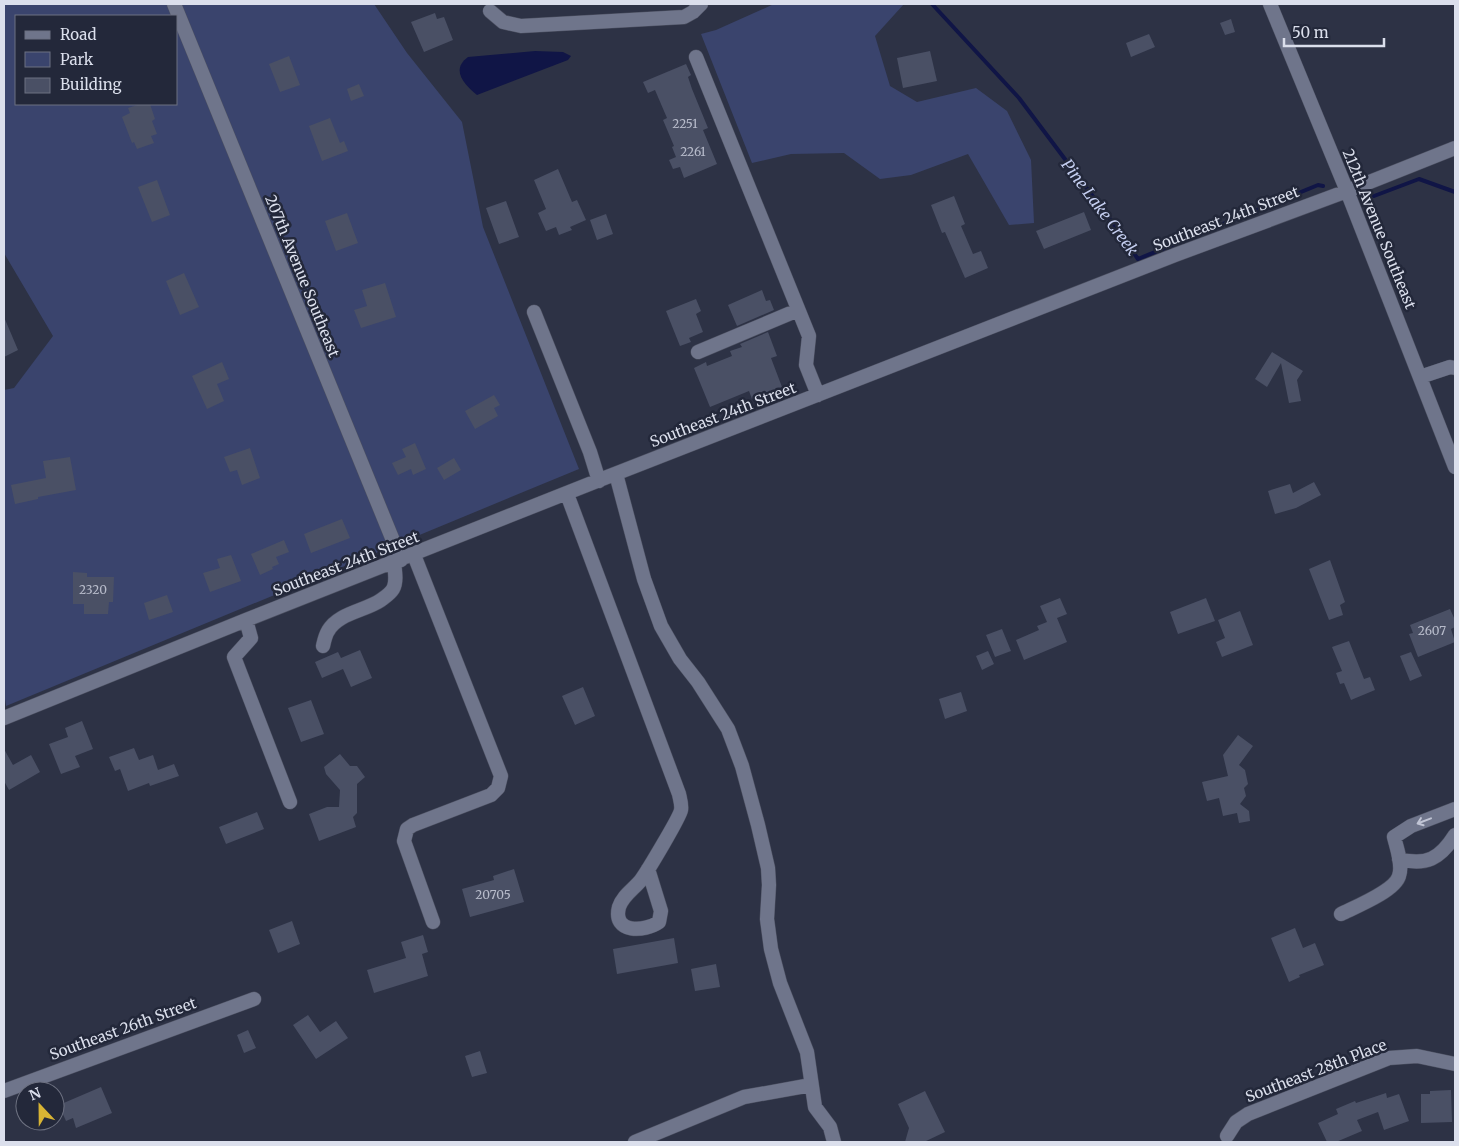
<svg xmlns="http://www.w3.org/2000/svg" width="1459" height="1146" font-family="Merriweather,serif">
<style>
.green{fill:#3a446d;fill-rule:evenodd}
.water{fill:#101546}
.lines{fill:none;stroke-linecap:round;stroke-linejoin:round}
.stream{stroke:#101546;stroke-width:4}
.building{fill:#4a5065}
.minor-casing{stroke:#4c5061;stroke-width:15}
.minor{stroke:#6f758b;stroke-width:14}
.oneway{stroke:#c0c4d4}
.labels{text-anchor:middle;stroke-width:5;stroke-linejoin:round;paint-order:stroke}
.number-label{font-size:12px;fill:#b7bbca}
.street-label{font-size:15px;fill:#dbdfec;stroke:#23283a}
.water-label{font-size:16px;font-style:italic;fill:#c5cff1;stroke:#23283a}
</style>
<rect width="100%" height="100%" fill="#2d3245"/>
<path class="green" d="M4,4H374L407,53L462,122L483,227L579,469L6,706L4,692V390L14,388L53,336L4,253ZM16,16H176V104H16Z
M774,4H904L875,36L890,86L917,102L976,88L1007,111L1031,160L1034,223L1009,225L968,154L911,175L880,179L844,153L791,154L752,163L701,34L716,30Z"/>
<path class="water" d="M535,51L563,52L571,56L568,60L477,95C465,85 450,70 468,57Z"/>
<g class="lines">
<path class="stream" d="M932,4L1019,98L1107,215L1138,259L1318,185L1323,186
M1374,196L1419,179L1455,192"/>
</g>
<path class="building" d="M435,13L437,19L444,17L453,40L424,52L411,22Z
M1231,19L1235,32L1225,35L1220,23Z
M1149,34L1155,47L1131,57L1126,43Z
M930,51L937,81L903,88L897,58Z
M289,56L300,85L280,92L269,64Z
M686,64L691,75L688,77L692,89L708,128L703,130L717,164L684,178L680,167L673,169L669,160L676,157L672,147L674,146L663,120L667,118L655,90L648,93L643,82Z
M359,84L364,96L351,101L347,89Z
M140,104H150L155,119L152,121L157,134L151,136L154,143L137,149L134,142L132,143L122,117L130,113L128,108Z
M330,118L340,143L344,141L348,151L322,161L309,126Z
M558,169L572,202L577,200L586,220L570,227L572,230L559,235L556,227L546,231L538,213L546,209L534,180Z
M157,180L170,215L152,222L138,187Z
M954,196L965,224L961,226L973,254L981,251L988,268L965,278L945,232L942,233L931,205Z
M506,201L519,237L499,244L486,208Z
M1084,212L1091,230L1044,249L1036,231Z
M347,213L358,243L336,251L325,221Z
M606,214L613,234L597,240L590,220Z
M184,273L199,307L180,315L166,281Z
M385,283L396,317L361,328L354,310L367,306L362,290Z
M762,290L766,301L770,300L774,310L737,326L728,305Z
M696,299L701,311L696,314L703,332L689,338L691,342L680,346L666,311Z
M4,317L18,350L4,357Z
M768,332L777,356L771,358L782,387L752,399L749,391L710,407L694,368L706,362L707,366L732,356L730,351L742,347L740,344Z
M1272,352L1303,371L1297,380L1301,401L1289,403L1281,363L1267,387L1255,379Z
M222,362L229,379L217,384L224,401L207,409L192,376Z
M494,395L500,405L494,408L498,416L475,429L465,411Z
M415,443L426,469L413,475L411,469L398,475L392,463L406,457L402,449Z
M250,448L260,478L242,485L237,470L230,472L224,457Z
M70,457L76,490L38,497V499L15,504L11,485L46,478L43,461Z
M454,458L461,470L444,480L437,468Z
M1314,482L1321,495L1296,508L1275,514L1268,491L1290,484L1293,493Z
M342,519L350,538L311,553L304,534Z
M284,540L289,552L276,557L279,564L272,567L273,569L260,575L251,554Z
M231,555L241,581L210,592L203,573L220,568L217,559Z
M1330,560L1345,602L1340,605L1343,615L1329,620L1309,569Z
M73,572L87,573V577H114L113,602H109L108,614H84V604H73Z
M167,595L173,612L149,620L144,603Z
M1060,598L1067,614L1057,618L1067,642L1024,660L1016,640L1039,630L1037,626L1047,622L1040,606Z
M1206,598L1215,621L1178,634L1170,612Z
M1450,609L1455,620V627L1451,629L1455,642L1418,657L1409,634L1413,633L1410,625Z
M1240,611L1253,645L1222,657L1216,642L1225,638L1218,620Z
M1002,629L1011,651L995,657L986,635Z
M1349,641L1364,679L1370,677L1375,690L1351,700L1344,683L1340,684L1336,673L1342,671L1332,647Z
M360,650L372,678L351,687L343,669L322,678L315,662L338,652L341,658Z
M988,651L994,664L982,670L976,656Z
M1411,652L1422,676L1410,681L1400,656Z
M583,687L595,716L575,725L562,696Z
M961,692L967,711L945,719L939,699Z
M311,700L324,734L301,742L288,708Z
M82,721L93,749L75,756L80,767L61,774L49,744L68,737L65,728Z
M1238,735L1253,746L1239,765L1245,770L1248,784L1244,788L1246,796L1240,804L1249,811L1250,821L1239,823L1237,813L1223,816L1219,798L1207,801L1202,782L1228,776L1223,755Z
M134,748L139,760L153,755L158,770L174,764L179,776L150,786L149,783L128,791L120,769L115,771L109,757Z
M4,749L13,765L31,755L40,772L9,790L4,781Z
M340,754L350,766H357L365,777L357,784V813L353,817L356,827L319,841L309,814L327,807H339L340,790L326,774L324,767Z
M257,812L264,829L226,844L219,827Z
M514,869L524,902L470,917L462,889L494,880L493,876Z
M292,921L300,944L278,953L269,930Z
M1295,928L1303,948L1315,943L1324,965L1299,975L1300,977L1289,982L1271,938Z
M423,935L428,952L422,954L428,976L374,993L367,970L406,958L401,942Z
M674,938L678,963L617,974L613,949Z
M716,964L720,987L695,991L691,969Z
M308,1015L320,1032L336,1021L348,1038L316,1059L293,1025Z
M248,1030L256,1048L244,1053L237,1035Z
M480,1051L487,1073L472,1077L465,1056Z
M101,1087L112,1113L76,1128L73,1118L66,1121L59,1105Z
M1451,1090L1452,1122L1421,1123V1094H1430V1091Z
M925,1091L945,1132L924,1142H905L909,1128L898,1104Z
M1386,1093L1387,1098L1399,1094L1409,1121L1384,1130L1378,1112L1357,1120L1362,1131L1336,1142H1327L1318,1123L1338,1114L1336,1109L1355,1101L1356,1103Z"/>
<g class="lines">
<g class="minor-casing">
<path id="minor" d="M174,4L401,560
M1270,4L1347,191L1455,467
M490,11L503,22L521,26L684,17L693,12L701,4
M696,57L809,336L806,365L818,395
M534,312L590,452L599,481
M698,352L798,310
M1420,377L1450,367L1455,368
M616,474L644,579L661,626L680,659L698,682L728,729L742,766L758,825L768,868L769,885L767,919L771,949L780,983L807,1052L815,1107L830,1127L834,1142
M567,494L679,794C680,799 682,805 681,810C680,817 647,872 641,880C634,889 623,895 619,907C612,934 645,932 659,922L661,911L648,869
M414,555L501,776L498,788L491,795L413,825L407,829L404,841L433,922
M246,620L251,638L234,657L290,802
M323,646C324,642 325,636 328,631C338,613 365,611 381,600C385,597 390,594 393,589C397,582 395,571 394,562
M4,718L246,620L602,479L1175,255L1347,191L1455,148
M1399,859C1426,866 1440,859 1455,835
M1341,914C1355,907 1395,891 1399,876C1403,865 1397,849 1394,837L1411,826L1455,809
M4,1091L254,999
M1227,1136L1236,1122L1248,1114L1389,1058L1417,1056L1455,1064
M635,1142L744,1097L811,1085"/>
</g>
<use href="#minor" class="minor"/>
</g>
<defs><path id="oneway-shaft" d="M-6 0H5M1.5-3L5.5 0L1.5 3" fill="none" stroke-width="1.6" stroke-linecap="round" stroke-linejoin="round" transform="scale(1.25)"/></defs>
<use class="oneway" href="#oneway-shaft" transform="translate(1424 821) rotate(159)"/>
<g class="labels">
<g class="number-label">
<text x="685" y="128">2251</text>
<text x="693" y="156">2261</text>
<text x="93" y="594">2320</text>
<text x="1432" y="635">2607</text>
<text x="493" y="899">20705</text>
</g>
<g class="street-label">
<text transform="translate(1226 219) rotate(-21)" y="5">Southeast 24th Street</text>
<text transform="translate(1379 229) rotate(68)" y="5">212th Avenue Southeast</text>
<text transform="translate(302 276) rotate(68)" y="5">207th Avenue Southeast</text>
<text transform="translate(723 415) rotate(-21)" y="5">Southeast 24th Street</text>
<text transform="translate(346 564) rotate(-21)" y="5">Southeast 24th Street</text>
<text transform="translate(123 1029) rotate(-20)" y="5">Southeast 26th Street</text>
<text transform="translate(1316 1071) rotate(-21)" y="5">Southeast 28th Place</text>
</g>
<g class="water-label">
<text transform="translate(1100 207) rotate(53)" y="6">Pine Lake Creek</text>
</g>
</g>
<rect width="1459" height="1146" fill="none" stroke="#dbdfec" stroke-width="10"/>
<rect x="15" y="15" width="162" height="90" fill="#23283a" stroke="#6d7181"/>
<rect x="25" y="31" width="25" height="8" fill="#6f758b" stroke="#6d7181"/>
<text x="60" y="40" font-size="15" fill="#dbdfec">Road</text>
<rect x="25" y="52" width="25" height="15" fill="#3a446d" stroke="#6d7181"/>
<text x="60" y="65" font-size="15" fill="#dbdfec">Park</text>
<rect x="25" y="78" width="25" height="15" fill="#4a5065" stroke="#6d7181"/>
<text x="60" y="90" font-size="15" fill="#dbdfec">Building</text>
<g transform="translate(40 1106) rotate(338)"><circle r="24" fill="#23283a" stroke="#6d7181"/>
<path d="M0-4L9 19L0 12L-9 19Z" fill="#d8b434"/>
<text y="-8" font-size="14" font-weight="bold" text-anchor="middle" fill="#dbdfec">N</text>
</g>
<path d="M1284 38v8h100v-8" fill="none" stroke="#dbdfec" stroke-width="2.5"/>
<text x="1292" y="38" font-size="15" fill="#dbdfec" stroke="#23283a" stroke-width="4" paint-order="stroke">50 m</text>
</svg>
